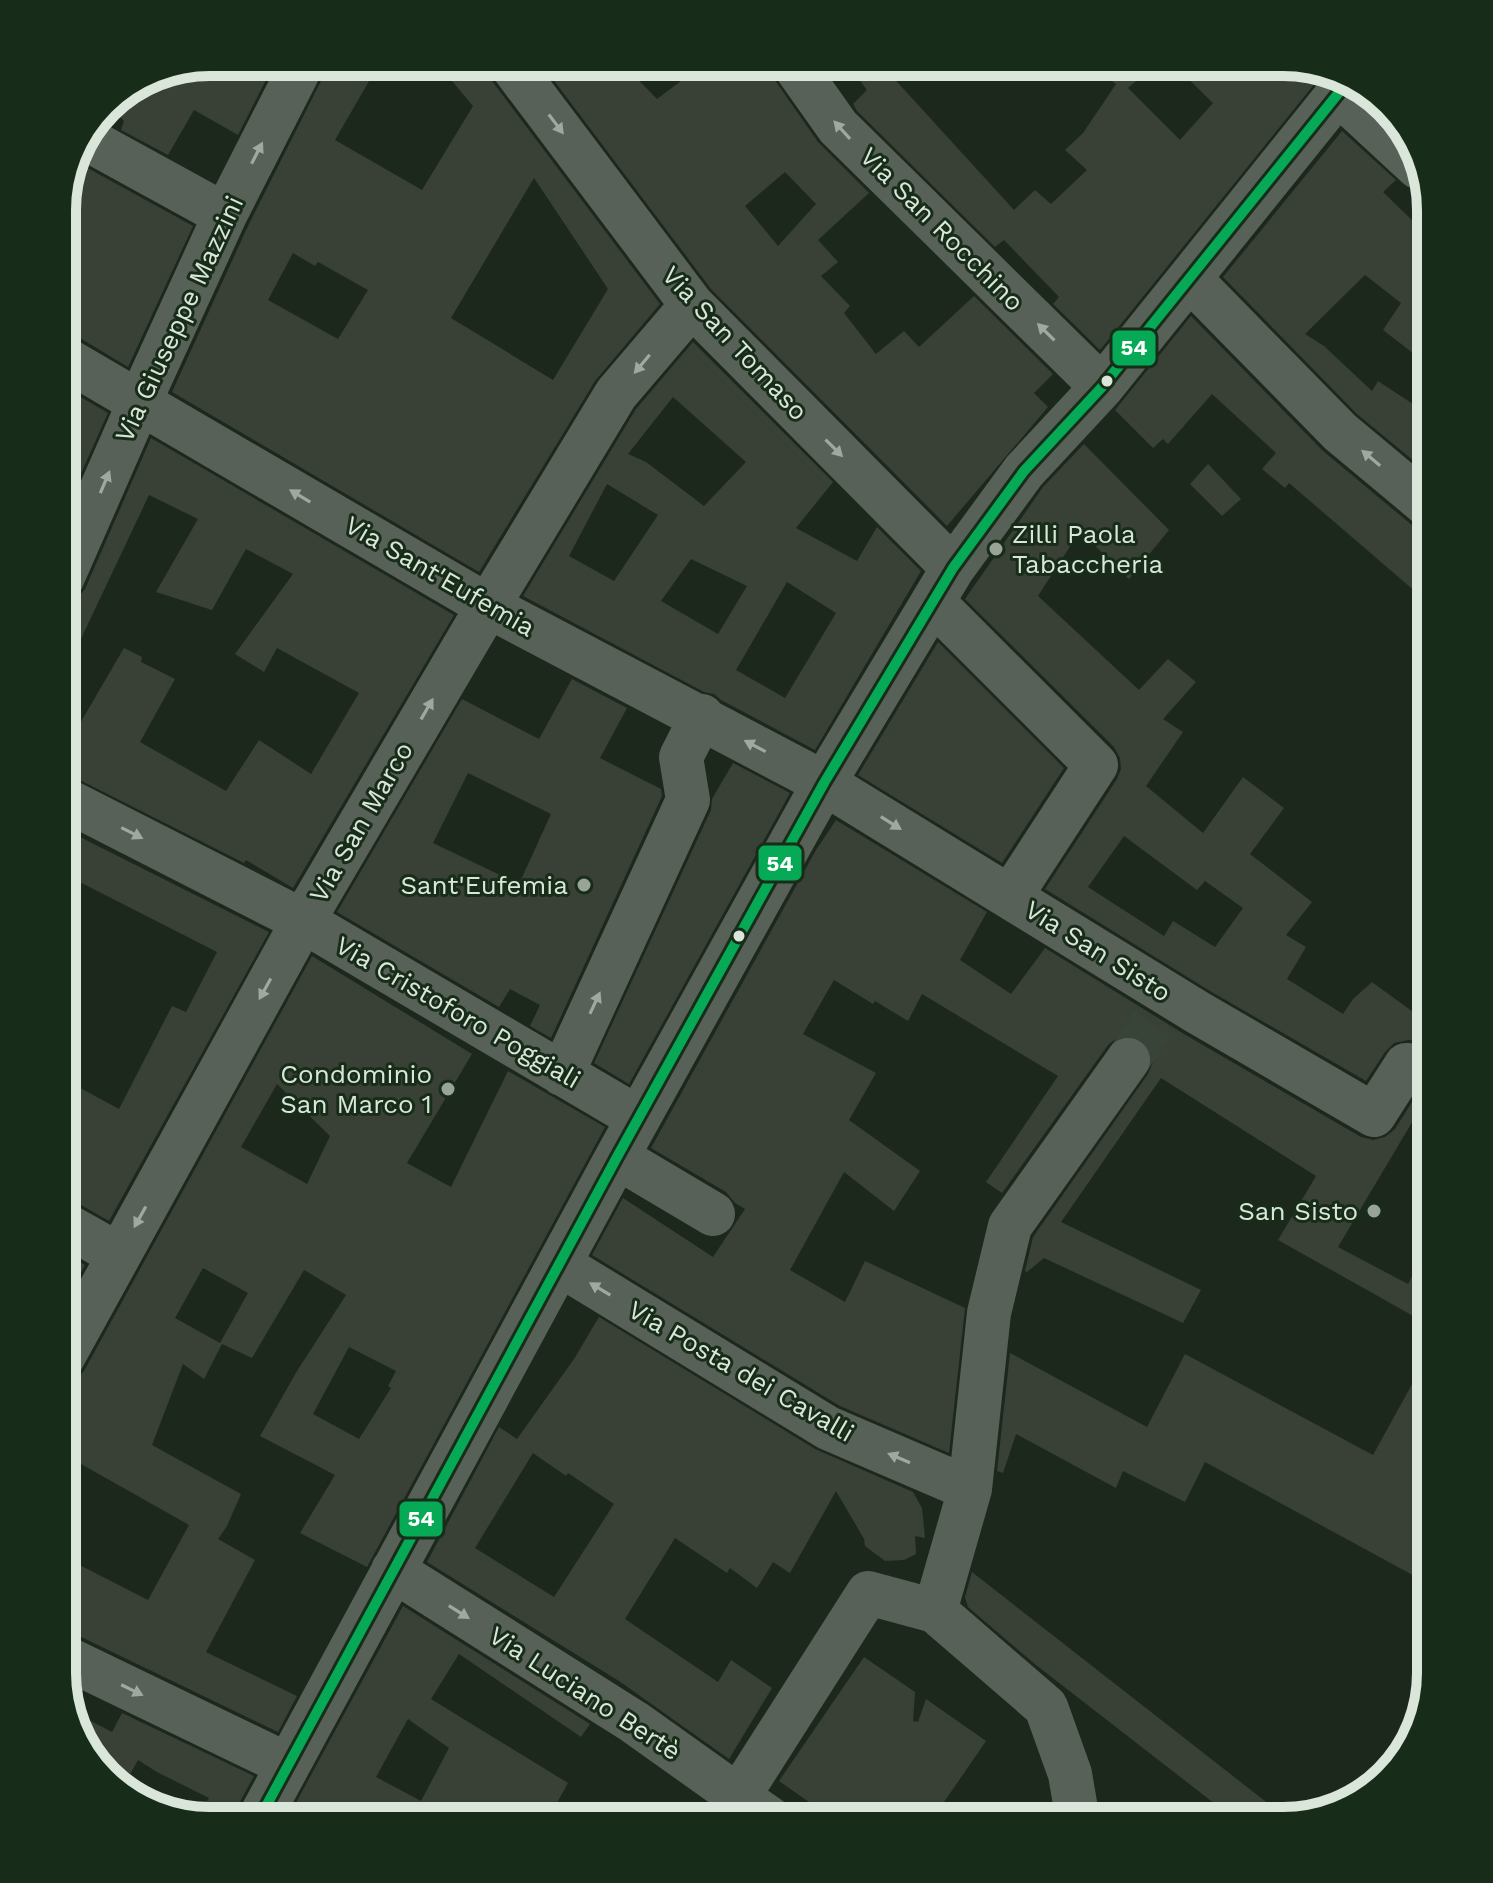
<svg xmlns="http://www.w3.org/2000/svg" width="1493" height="1883" font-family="'Work Sans',sans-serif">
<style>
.building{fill:#394036;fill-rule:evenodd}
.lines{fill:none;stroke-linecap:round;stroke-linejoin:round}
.minor-tunnel{stroke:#394439;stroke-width:44;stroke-dasharray:44 22;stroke-linecap:butt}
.minor{stroke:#586158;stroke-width:44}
.bus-1-casing{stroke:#182d19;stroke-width:16}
.bus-1{stroke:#06aa56;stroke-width:10}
.oneway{fill:#9faa9f}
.bus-dot{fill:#d9e6d9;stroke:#182d19;stroke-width:3}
.poi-dot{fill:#97a497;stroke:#182d19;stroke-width:3}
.labels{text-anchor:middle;stroke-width:6;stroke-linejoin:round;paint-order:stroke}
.street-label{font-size:26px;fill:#d9e6d9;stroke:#182d19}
.poi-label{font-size:26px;fill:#d9e6d9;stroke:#182d19;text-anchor:end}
.rim{fill:none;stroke:#d9e6d9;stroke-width:10}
.line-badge{stroke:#182d19;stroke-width:3}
.badge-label{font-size:22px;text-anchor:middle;font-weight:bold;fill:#fff}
</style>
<rect width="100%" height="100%" fill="#1d281d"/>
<path class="building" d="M212,62H275L238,135L194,110L168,155L121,130L124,121L108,105L112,99Z
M328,62H380L335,140L422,190L473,106L436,62H484L489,77L660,304L595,381L479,572L172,392L248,226L325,73ZM534,178L608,289L553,380L451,318ZM293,253L315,266L318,262L368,290L338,339L268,300Z
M540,62H586L600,81L624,65L657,99L706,62H767L772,76L818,142L869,193L818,240L838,262L821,276L850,306L844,313L876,354L904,331L919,347L974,296L1053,374L1034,393L1048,407L947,526L711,289ZM785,172L816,204L778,246L745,206Z
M846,62H879L1014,210L1035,190L1051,204L1087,170L1065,150L1083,133L1116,84L1088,62H1158L1128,88L1180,140L1213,103L1171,62H1292L1324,72L1100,350L1053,304L1059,297L1004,240L995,247L857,111L853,104L867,90Z
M1342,131L1396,180L1383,192L1417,225L1431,213V367L1383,330L1401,303L1365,275L1305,334L1324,346L1372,391L1378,381L1431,416V475L1357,414L1223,277Z
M73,160L193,226L128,367L75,335L62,332V200Z
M1191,316L1322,450L1431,541V605L1289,483L1285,488L1262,469L1276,453L1212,394L1168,444L1163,439L1153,448L1115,410Z
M693,342L833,482L796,528L857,561L877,527L921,571L815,750L721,700L714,694L704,692L523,596L636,409ZM673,397L746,462L704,506L646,462L628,454ZM607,484L658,515L614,581L569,556ZM691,559L747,586L718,634L661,601ZM787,582L836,613L785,698L736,670Z
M62,386L108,413L62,516Z
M151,438L454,615L293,888L246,860L244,863L62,771V731L72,737L124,648L142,657L141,662L175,679L140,742L226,791L259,740L311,774L359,693L277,648L264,672L235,654L293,574L246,549L212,610L156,592L198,519L149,495L62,679V604L76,600L85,589Z
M1084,444L1169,530L1129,579L1080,531L1038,596L1139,690L1168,659L1196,682L1163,719L1183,732L1146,786L1203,833L1243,777L1284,808L1250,854L1312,902L1286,935L1306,947L1287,979L1343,1014L1353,999L1372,982L1431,1025V1042L1408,1040L1394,1043L1385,1052L1366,1081L1210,991L1045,889L1117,779L1121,769L1120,758L1114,747L965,599L1043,487ZM1124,836L1197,890L1205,881L1243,908L1215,947L1173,921L1164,936L1088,887Z
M1208,464L1241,499L1222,516L1190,484Z
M938,642L1064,768L1002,863L858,775Z
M572,679L627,708L600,758L661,789L662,796L551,1038L530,1026L540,1005L510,989L499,1007L337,912L462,699L539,739ZM468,773L551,814L519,884L433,843Z
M733,763L790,793L629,1084L594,1063L711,810L712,799Z
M836,820L987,912L960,960L1011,994L1045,948L1184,1034L1361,1137L1373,1140L1385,1137L1395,1129L1419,1091L1430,1092L1338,1247L1408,1284L1431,1241V1326L1278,1240L1316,1176L1161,1078L1061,1222L1201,1290L1183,1323L1044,1258L1027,1272L1025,1271L1033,1237L1148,1074L1153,1062L1150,1049L1142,1039L1131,1035L1118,1037L1108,1045L1002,1193L986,1182L1058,1076L922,994L908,1021L875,1001L873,1004L834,980L803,1034L876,1073L849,1120L920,1171L894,1211L844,1172L790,1270L845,1302L865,1261L965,1308L949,1453L840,1406L592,1255L623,1198L713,1257L745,1209L735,1203L726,1192L651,1148L816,850Z
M62,828L269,932L109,1221L74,1201L62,1198V1078L119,1109L172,1006L186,1012L217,952L62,873Z
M312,956L472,1054L407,1163L451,1187L508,1071L605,1127L367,1567L300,1533L335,1475L260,1436L297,1371L346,1295L304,1270L252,1358L222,1344L204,1379L183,1364L152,1445L241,1494L227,1526L218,1539L255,1560L206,1652L297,1696L278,1732L73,1633L62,1631V1556L148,1600L189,1525L81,1464L62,1505V1384L74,1381L84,1371ZM277,1084L330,1136L307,1184L241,1147ZM203,1268L248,1293L220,1343L175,1318ZM349,1347L396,1371L388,1386L391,1388L359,1439L313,1414Z
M62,1252L85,1265L62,1307Z
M599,1317L815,1449L913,1492L922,1508L925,1538L915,1536L916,1554L904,1560L885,1561L865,1546L864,1539L836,1491L790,1573L773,1562L757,1588L730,1568L727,1573L675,1538L625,1619L718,1682L731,1660L772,1688L729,1759L619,1681L427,1562L499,1427L517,1439L574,1359ZM533,1453L566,1476L568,1473L614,1504L554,1597L475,1548Z
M1431,1350V1585L1205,1462L1185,1502L1123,1471L1116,1488L1016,1434L1003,1473L997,1471L1010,1353L1147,1427L1185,1354L1373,1455Z
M972,1572L1288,1819L1237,1821L1036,1665L968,1607L965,1597Z
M403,1606L590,1724L581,1737L459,1654L431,1699L568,1783L547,1821H360L344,1812L338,1821H286ZM408,1719L449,1748L421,1801L376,1777Z
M864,1657L915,1692L913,1721L918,1722L926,1699L986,1741L931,1821H836L779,1781Z
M74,1712L112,1732L122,1713L254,1776L236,1809L233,1821H210L198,1818L209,1798L157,1772L138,1760L127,1780L97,1764L87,1755Z"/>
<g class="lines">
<path class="minor-tunnel" d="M1128,1060L1171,996"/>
<path class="minor" d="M509,62L692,305L953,568
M792,62L838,127L1102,387
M1337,92L1418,167
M83,137L225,215
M1191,280L1340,432L1431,508
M62,357L488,606L824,783L1197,1012L1374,1115L1406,1065L1431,1067
M62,579L140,401L225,215L303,62
M933,602L1096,765L1010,897
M62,798L303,921L638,1118
M562,1074L688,800L681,757L702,716
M617,1157L713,1214
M62,1223L119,1255
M559,1264L828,1428L970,1489
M62,1359L303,921L488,606L616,394L692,305
M393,1570L634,1722L773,1821
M935,1611L970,1489L989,1313L1010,1226L1128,1060
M62,1656L288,1765
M738,1797L868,1593L935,1611L1046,1707L1070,1774L1078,1821
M258,1821L617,1157L824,783L953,568L1024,471L1102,387L1349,80"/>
<g class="bus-1-casing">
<path id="bus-1" d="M258,1821L617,1157L824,783L953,568L1024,471L1102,387L1349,80"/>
</g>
<use href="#bus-1" class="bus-1"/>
</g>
<defs><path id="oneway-solid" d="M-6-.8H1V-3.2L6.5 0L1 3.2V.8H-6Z" transform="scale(2)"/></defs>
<g class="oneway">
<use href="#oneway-solid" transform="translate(556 124) rotate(53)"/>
<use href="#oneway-solid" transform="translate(842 130) rotate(-132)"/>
<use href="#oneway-solid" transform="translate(257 153) rotate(-63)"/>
<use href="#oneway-solid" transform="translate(1046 332) rotate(-135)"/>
<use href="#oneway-solid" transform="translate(642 364) rotate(130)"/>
<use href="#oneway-solid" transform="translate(834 448) rotate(45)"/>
<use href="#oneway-solid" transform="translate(1371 458) rotate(-140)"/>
<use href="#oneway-solid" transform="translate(105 482) rotate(-67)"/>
<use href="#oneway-solid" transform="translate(300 496) rotate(-149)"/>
<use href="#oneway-solid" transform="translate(427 709) rotate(-60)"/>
<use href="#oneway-solid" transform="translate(755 746) rotate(-152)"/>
<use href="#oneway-solid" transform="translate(891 823) rotate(32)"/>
<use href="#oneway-solid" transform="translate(132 833) rotate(27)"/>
<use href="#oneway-solid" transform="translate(265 989) rotate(119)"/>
<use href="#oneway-solid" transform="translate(595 1003) rotate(-65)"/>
<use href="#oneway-solid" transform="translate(140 1217) rotate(119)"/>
<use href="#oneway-solid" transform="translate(600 1289) rotate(-149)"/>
<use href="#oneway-solid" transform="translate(899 1458) rotate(-157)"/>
<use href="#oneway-solid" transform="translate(459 1612) rotate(32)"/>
<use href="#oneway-solid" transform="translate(132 1690) rotate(26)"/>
</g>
<g class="bus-dot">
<circle cx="1107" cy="381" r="7"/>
<circle cx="739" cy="936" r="7"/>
</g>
<g class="poi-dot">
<circle cx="996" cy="549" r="8"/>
<circle cx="584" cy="885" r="8"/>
<circle cx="448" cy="1089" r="8"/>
<circle cx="1374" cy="1211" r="8"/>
</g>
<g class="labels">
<g class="street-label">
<text transform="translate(942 229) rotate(45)" y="9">Via San Rocchino</text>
<text transform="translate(179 319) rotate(-65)" y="9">Via Giuseppe Mazzini</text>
<text transform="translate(735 343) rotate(47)" y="9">Via San Tomaso</text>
<text transform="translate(440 576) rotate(30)" y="9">Via Sant'Eufemia</text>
<text transform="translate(361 822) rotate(-60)" y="9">Via San Marco</text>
<text transform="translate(1098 951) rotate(32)" y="9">Via San Sisto</text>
<text transform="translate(458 1012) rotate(30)" y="9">Via Cristoforo Poggiali</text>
<text transform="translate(741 1371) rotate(30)" y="9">Via Posta dei Cavalli</text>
<text transform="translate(585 1693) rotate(33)" y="9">Via Luciano Bertè</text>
</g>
<g class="poi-label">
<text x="1012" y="543" text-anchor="start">Zilli Paola<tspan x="1012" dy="30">Tabaccheria</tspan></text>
<text x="568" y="894">Sant'Eufemia</text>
<text x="432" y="1083">Condominio<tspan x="432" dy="30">San Marco 1</tspan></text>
<text x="1358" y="1220">San Sisto</text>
</g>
</g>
<path d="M0 0H1493V1883H0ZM210 76H1283A134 134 0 0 1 1417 210V1673A134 134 0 0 1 1283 1807H210A134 134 0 0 1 76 1673V210A134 134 0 0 1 210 76Z" fill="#182d19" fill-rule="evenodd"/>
<path class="rim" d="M210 76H1283A134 134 0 0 1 1417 210V1673A134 134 0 0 1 1283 1807H210A134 134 0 0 1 76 1673V210A134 134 0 0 1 210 76Z"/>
<g class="line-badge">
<rect x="1111" y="329" width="46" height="38" rx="8" fill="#06aa56"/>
<rect x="757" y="844" width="46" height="38" rx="8" fill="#06aa56"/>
<rect x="398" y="1500" width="46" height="38" rx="8" fill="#06aa56"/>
</g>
<g class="badge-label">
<text x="1134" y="355">54</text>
<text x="780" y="871">54</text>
<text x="421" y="1526">54</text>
</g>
</svg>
